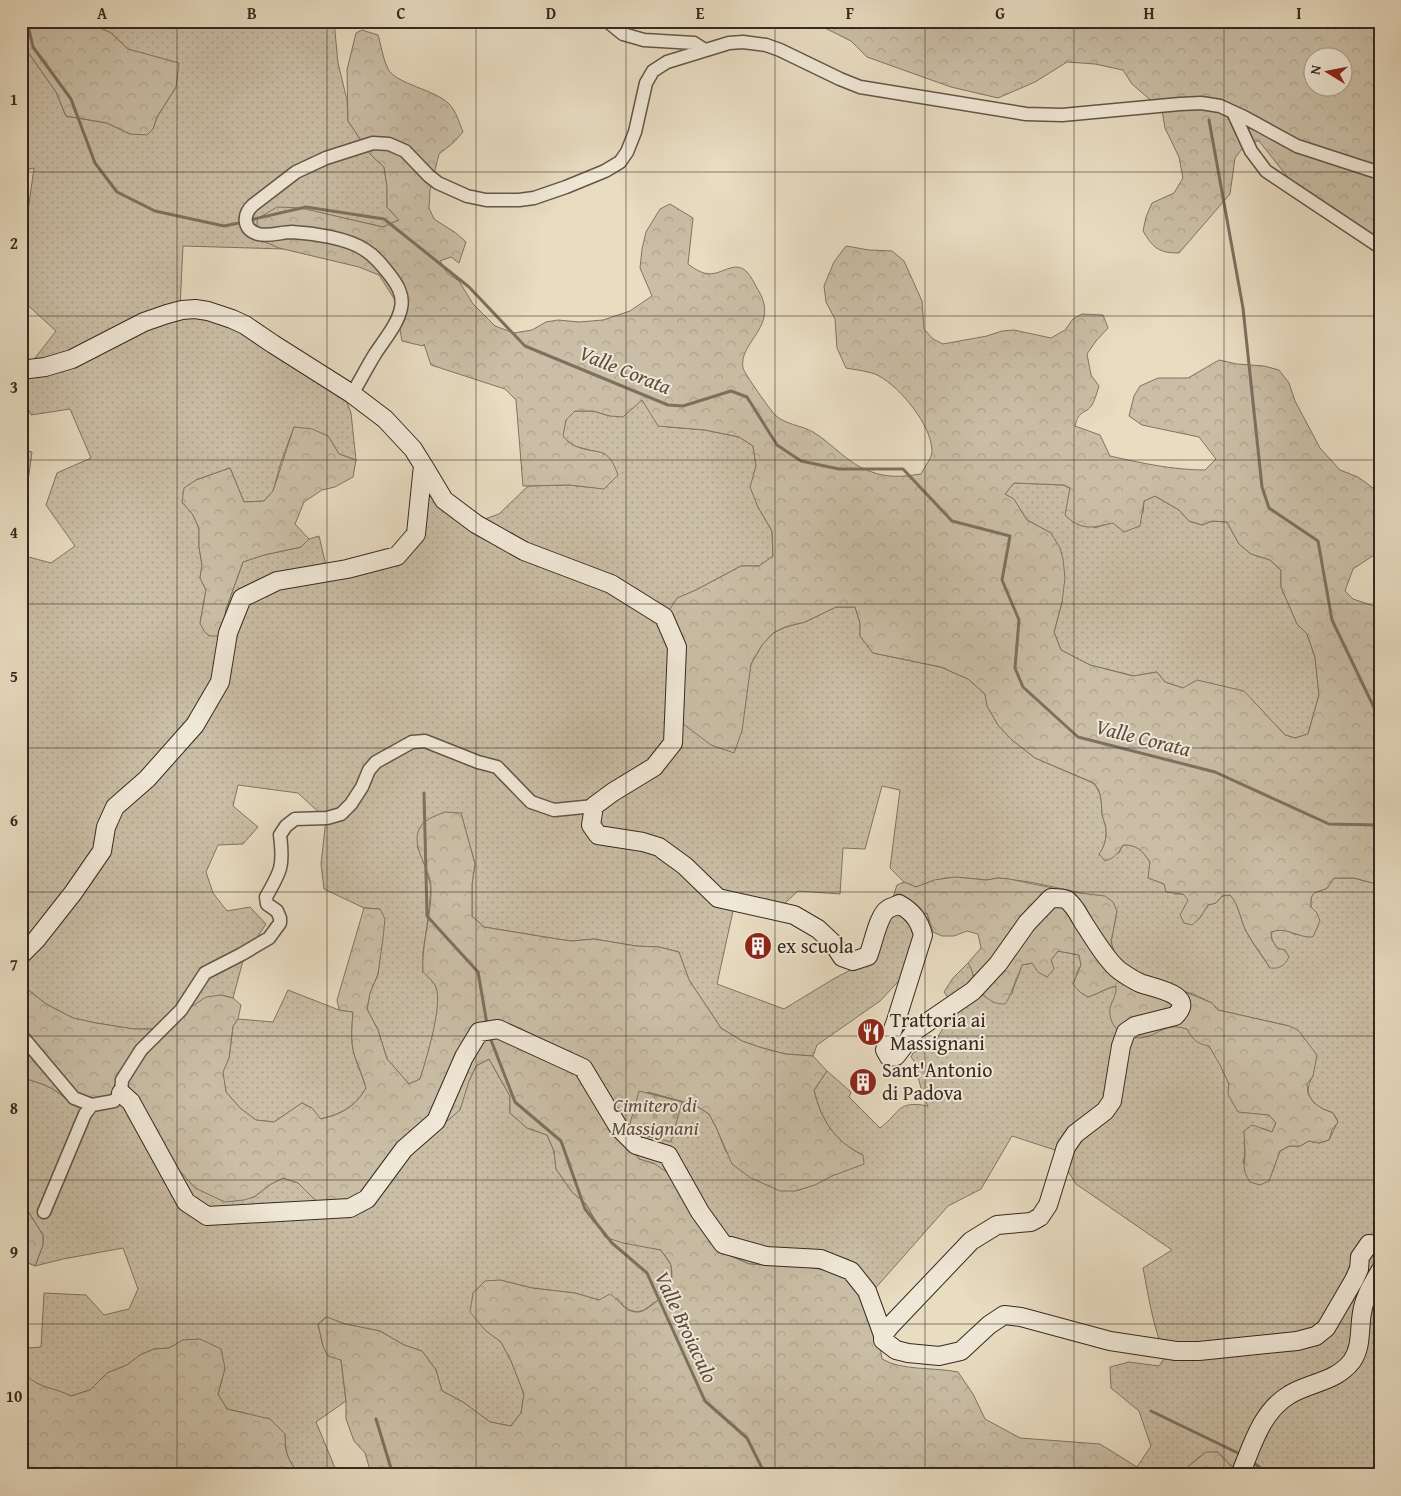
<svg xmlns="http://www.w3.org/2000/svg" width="1401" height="1496" font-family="'Gentium Book Plus',serif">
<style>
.grass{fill:url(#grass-dots);stroke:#807463}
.forest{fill:url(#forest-crowns);stroke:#807463;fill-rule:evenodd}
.cemetery{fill:url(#cemetery-stones);stroke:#807463}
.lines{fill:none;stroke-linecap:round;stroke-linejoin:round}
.stream{stroke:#7d7060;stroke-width:3}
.street-casing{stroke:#635648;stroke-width:15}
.secondary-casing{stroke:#372920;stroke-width:20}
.street{stroke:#f0e8d7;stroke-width:12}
.secondary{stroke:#f0e8d7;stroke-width:18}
.grid{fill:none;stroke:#372920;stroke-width:1;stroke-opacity:0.55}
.labels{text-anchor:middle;stroke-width:4;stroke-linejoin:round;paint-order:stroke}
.poi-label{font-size:20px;fill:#372920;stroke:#f0e8d7;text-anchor:start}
.park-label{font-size:20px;font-style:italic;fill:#5c4e42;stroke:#f0e8d7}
.water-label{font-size:21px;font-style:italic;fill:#5a4c40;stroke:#f0e8d7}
.neatline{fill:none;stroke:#372920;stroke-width:2}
.grid-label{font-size:16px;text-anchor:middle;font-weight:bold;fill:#372920}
</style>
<defs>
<pattern id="grass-dots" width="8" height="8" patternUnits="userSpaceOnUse" patternTransform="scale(1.25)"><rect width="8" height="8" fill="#cabea6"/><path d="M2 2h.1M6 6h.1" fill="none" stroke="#aea38f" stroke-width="1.8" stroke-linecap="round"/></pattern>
<pattern id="forest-crowns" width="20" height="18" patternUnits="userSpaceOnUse" patternTransform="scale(1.25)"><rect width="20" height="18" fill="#cabea6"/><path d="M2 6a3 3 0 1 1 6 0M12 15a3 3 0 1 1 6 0" fill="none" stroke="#aea38f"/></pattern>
<pattern id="cemetery-stones" width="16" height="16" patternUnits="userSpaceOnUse" patternTransform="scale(1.25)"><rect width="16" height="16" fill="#cabea6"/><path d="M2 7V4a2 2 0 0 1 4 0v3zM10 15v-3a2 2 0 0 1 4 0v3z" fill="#aea38f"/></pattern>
</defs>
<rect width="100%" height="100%" fill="#e8dcc1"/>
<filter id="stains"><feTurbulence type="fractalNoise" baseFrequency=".004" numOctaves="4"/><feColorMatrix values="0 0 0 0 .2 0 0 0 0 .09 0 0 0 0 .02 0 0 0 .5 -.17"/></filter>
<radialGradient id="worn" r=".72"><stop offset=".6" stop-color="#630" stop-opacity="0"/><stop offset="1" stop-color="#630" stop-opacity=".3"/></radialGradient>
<path class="grass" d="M78,21H334L338,63L347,100L348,121L371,155L384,167L387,187V207L399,220L383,227L334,216L258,239L284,249L183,246L180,307L239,323L343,392L351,413L356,460L339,454L328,436L294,427L281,462L273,491L264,501L244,502L230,468L196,480L182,502L193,515L199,528V547L202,565L200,578L206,590L200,623L221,635L226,609L243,562L264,555L301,547L309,539L319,536L328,574L396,561L428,488L468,525L499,514L528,486L569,485L586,487L605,454L574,446L562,436L566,420L575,411H593L610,416L634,407L642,399L668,427L705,430L739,437L753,446L756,466L751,487L758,507L772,531L773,556L759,566H741L696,590L678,598L711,745L734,752L746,695L751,664L762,645L773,633L786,627L805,622L836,607H855L860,623V636L873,653L941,667L968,679L985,694L987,706L998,725L1012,740L1035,758L1093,783C1102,793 1101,800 1102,813C1102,817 1104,820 1105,824C1108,835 1105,846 1099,855L1119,853L1123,845C1139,845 1141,849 1150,862L1149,878L1164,884L1174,894H1183L1189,900L1184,907L1199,919L1208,905L1216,903L1222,896L1230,895C1239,904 1240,919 1246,931C1253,944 1262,956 1270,968L1277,948L1272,940L1271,932C1281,928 1287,930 1296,935L1317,913L1311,907C1310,889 1316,894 1327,888C1329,886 1332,880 1334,878H1354L1380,885V1475H1245L1229,1464L1218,1452C1197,1452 1196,1463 1180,1473C1170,1479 1148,1471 1137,1467L1151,1446L1139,1411L1111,1388L1110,1367L1129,1362L1159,1366L1166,1356C1153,1329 1149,1298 1143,1268L1172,1250L1076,1184L1055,1150L1012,1136L981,1189L948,1206L872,1292L821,1270L807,1267L749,1264L731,1256L717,1244L655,1164L639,1159L630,1147L636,1103L647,1092L695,1105L709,1114L716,1127L726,1152L795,1191C824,1183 839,1171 863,1155C835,1142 821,1120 814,1090L827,1071L851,1092L849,1097L880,1128C901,1112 897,1100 928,1106L923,1096L914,1061L911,1057L913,1053L934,1044L955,1007L944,992L953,978L968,963C973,971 973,974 974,983C978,1003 997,996 1012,994C1014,984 1019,976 1022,965L1051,960L1058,951L1079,955L1081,965L1076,974L1080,992L1088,997C1098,994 1106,988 1116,986L1117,996L1111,1004L1167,1028L1177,1026L1187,1029C1194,1043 1203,1038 1210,1048C1224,1066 1231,1090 1238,1111L1269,1115L1276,1123L1272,1132L1262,1128L1244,1142L1245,1153L1243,1163L1273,1171L1276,1161L1280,1151L1289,1146H1300L1309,1141L1319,1143L1329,1140L1338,1121C1336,1119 1335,1116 1334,1114C1331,1111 1327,1111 1323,1109C1308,1101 1304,1090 1313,1076L1289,1026L1218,1010L1212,1003L1193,994L1173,988L1127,968L1114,952L1111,942L1117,911L1082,893L1030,882L998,878L987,880L965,878H945L916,887L904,882L890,868L900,790L882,786L865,849L843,848L840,894L798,891L773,914L735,902L717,984L784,1009L835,978L874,958L886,919L903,911L928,913L929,923L909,970L880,1001L817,1045L813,1056L785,1054L759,1047L742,1041L721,1028L689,980L679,952L659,947L636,946L594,939L572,941L557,939L484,927L472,916V884L475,864L461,814L417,846L424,862L431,887L428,918L423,953V972C427,976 434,982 436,987C444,1005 426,1061 420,1079L409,1084L387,1059L378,1030L367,1009L370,993L378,974L380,957V909L364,908L324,889L321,864L326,819L298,793L238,785L233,806L258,827L243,844L218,845L206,872L213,893L227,911L250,907L266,924L244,957L233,998L221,995L158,1029H133L96,1023L73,1018L46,1004L21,984V555L51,563L75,546L46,505L57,473L91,458L70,409L31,415L21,393V376L56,331L21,299V279L26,254L22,253L34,168L21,171V42L56,92L66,116L107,123L130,134L153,129L157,117L176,87L128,49L111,33L92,24Z
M21,449L32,452L24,510L21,516Z
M1014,483L1063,485L1070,488L1094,528L1143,513L1144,501L1155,496L1179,510L1189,521L1202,525L1212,521L1227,522L1239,544L1251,554L1270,560L1281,570V587L1297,624L1307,634L1315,657L1319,695L1308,734L1295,738L1285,735L1254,702L1183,688L1165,682L1157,672L1134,676L1090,665L1061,650L1054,632L1062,602L1051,533L1027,520L1014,500L1005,494Z
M288,990L339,1010L353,1012C352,1027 350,1043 355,1057C358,1068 363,1077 366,1088C355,1107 341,1114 320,1119L312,1108L302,1103L274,1122L256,1120L240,1108L226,1092L222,1072L229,1058L233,1026L238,1019L273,1022Z
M489,1059L510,1096V1113L527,1128L547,1135L554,1151L556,1169L572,1192L586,1204L605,1237L661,1250L671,1265L672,1280L664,1296L644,1310L637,1312L626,1309L618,1299L599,1300L575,1293L532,1288L500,1280L485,1330L501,1342L511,1361L524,1394L521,1413L511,1426L490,1422L463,1402L442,1391L436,1370L422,1351L404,1345L380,1331L345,1324L326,1317L318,1324L323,1346L341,1360L346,1401L316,1422L335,1468L326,1475H301C287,1461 285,1452 285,1434L245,1413L227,1409L218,1394L225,1368L183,1340L169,1348L154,1349L140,1355L127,1365L107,1373L90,1390L71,1396C57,1389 26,1386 21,1367C20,1361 24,1354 27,1348L41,1347L44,1293L86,1295L104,1315L129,1309L138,1289L123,1248L63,1259L35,1266L43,1245V1235L21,1200V1077C44,1085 52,1085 70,1103L104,1102L129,1107L195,1188L254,1197L271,1184L283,1178L298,1183L313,1198L469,1081L476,1066Z"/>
<path class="forest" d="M21,21H78L92,24L111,33L128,49L179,63L176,87L157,117L153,129L147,135L130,134L107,123L66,116L56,92L21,42Z
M818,21H1380V242L1307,196L1286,175L1259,141L1247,142L1235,158L1230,194L1179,253C1159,253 1153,248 1143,231L1146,217L1152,203L1174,193L1183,178L1179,157L1165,128L1162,110L1132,84L1123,70L1095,64L1067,62L1035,82L998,98L951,87L867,57L851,41L825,28ZM1314,58H1344V88H1314Z
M362,30L378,35C381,45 383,59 388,69C396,84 436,90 449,104C456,111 459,122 463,132L453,143L439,154L430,190L429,208L434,219L456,233L466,242L459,263L451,257L440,261L447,273L459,281L473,304L495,326L514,333L532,330L546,322L558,320L579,322L603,320L630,311L652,296L640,268L642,249L646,232L660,209L670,204L693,218L688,264C696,270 705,276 716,273C727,270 737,262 747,272C751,276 754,283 757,288C782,326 738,341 743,368C744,373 771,411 775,415C786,425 801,425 813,432C833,444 847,463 869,471C887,478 901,477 921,474C924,467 933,457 932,450C931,425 901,388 879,376C870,371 856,370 846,368L837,348L835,319L826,302L824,286L834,262L846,246L869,250L892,251L904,261L922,301L924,329L933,339L943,344L987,336L1002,331L1014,330L1051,338L1065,330L1073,319L1082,314L1103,315L1108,328L1096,341L1087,354L1091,375L1099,386C1097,392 1095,400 1092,405C1085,415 1079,409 1075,426L1100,435L1110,456C1141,463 1173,470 1205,470L1216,459L1199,437L1142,425L1129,416L1134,396L1140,386L1158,378H1188L1219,360L1237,364L1264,366L1279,370L1289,383L1295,401L1320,448L1340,470L1358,477L1380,493V551L1353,569L1345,591L1353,599L1380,608V885L1354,878H1334C1332,880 1329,886 1327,888C1316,894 1310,889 1311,907L1317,913L1320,921L1313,937C1296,938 1288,926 1271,932L1272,940L1277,948L1285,950L1289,957C1284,966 1280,969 1270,968C1263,956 1253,944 1246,931C1240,919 1239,904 1230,895L1222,896L1216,903L1208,905L1199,919L1192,925L1184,923L1180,915L1188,900L1183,894L1166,892L1164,884L1148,878L1150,862C1142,850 1137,845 1123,845C1118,854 1114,858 1105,861L1099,854C1105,847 1108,834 1105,824C1104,820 1102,817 1102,813C1101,800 1102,793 1094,783L1035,758L1012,740L998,725L987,706L985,694L968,679L941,667L873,653L860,636V623L855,607H836L805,622L785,627L773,633L762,645L751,664L742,731L734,753L711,745L682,723L664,618L677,598L696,590L741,566H759L773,556L772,531L758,507L750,487L756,466L753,446L739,437L705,430L658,426L642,400L623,417L610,416L593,411H575L566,420L563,436C566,440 571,444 575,446C599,456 607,444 618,475L604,489L569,485L523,486L516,400L505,389L431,365L424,344L423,346L402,341L395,300L379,275L359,267L279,248L258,239L257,219L277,207L301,208L383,227L399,220L387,207V187L384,167L371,155L348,121L347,70L356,33ZM1014,483L1064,485L1070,488L1065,515C1081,531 1092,528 1113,523L1124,532L1140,526L1144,501L1155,496L1179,510L1189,521L1202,525L1212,521L1227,522L1239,544L1251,554L1270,560L1281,570V587L1297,624L1307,634L1315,657L1319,695L1308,734L1295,738L1285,735L1244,691L1197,680L1183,688L1165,682L1157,672L1133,676L1090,665L1061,650L1054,632L1062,602L1065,578L1063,559L1060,548L1051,533L1027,520L1014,499L1005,494Z
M294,427L312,429L328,436L339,454L356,460L353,477L335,487L322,490L304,502L295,524L309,539L301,547L264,555L243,562L226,609L221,636H209L204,631L200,623L206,590L200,578L202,565L199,547V528L193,515L182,502L184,488L196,480L230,468L244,502L264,501L273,491Z
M445,812L461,813L475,864L472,884V916L484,927L557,939L572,941L594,939L636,946L659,947L679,952L689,980L721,1028L742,1041L759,1047L785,1054L813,1056L827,1071L814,1090C821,1120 835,1142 863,1155L864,1164L832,1176L815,1185L795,1191H780L751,1178L732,1164L716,1127L709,1114L695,1105L648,1092L636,1103L630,1147L639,1159L655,1164L668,1173L717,1244L731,1256L749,1264L807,1267L837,1272L861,1282L880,1347L882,1359C902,1371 934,1367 958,1372L973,1394L985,1419L1020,1438L1100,1444L1137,1467L1159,1474H1179L1206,1452H1218L1229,1464L1245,1475H720L683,1471L671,1475H374L370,1470L365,1453L354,1441L346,1419V1401L341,1360L328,1356L323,1346L318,1324L327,1317L345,1324L380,1331L404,1345L422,1351L436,1370L442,1391L463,1402L490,1422L511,1426L521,1413L524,1394L511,1361L501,1342L485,1330L470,1312L473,1293L485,1281L500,1280L532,1288L575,1293L599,1300L610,1294C620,1300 625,1313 638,1312C643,1312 648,1308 652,1305C665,1296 675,1283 671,1266C670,1261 664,1255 661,1250L623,1243L605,1237L586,1204L572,1192L556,1169L554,1151L547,1135L527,1128L510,1113V1096L489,1059L476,1066L469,1081L460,1110L438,1129L420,1138L371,1203L331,1211L313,1198L298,1183L283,1178L271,1184L254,1197L244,1200L225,1202L195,1188L170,1160L129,1107L104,1102L70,1103C52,1085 44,1085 21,1077V984L46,1004L73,1018L96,1023L134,1029H158L206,997L221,995L233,998L241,1005L238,1019L233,1026L229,1058L223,1072L226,1092L240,1108L256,1120L274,1122L302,1103L312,1108L321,1119C342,1114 355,1107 366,1088C363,1077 359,1068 355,1057C350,1043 352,1027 353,1012L339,1010L337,1000L364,908L380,909L385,919L383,938L378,974L370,993L367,1009L378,1030L387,1059L409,1084L420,1079C426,1060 443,1005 436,987C434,982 427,976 423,972C421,944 432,916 431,887C430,868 413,851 418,832C421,820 435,816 445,812Z
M955,877L987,880L998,878L1009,879L1072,892L1105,896L1113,902L1117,911L1111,942L1114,952L1127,968L1173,988L1183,991L1212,1003L1218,1010L1289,1026L1298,1030L1317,1055L1313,1076L1307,1084L1308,1094L1314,1103L1323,1109L1333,1113L1338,1122L1332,1130L1329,1140L1319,1143L1309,1141L1300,1146H1289L1280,1151L1269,1181L1260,1185L1250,1182C1241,1168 1245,1166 1245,1152C1245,1145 1244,1138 1244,1131L1252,1125L1272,1132L1276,1123L1269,1115L1238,1112L1228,1094L1229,1084L1220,1065L1209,1046C1197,1044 1192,1039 1187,1029C1180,1027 1174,1026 1167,1028C1161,1030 1155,1034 1149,1036C1133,1042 1113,1034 1110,1015C1108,1003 1117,999 1116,986C1106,988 1098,994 1088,997L1080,992L1073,984L1081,965L1079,955L1058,951L1051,960L1054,969L1047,977L1038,972L1032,963L1022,965C1020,972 1016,978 1014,985C1011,992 1010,997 1005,1004C997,1004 994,1003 987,998C970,986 978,979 968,963L981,948L978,934L967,931L954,936H942L933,932L927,913L914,918L892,900L897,885L904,882L916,887L934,880Z
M21,1200L43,1235V1245L35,1266L21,1260Z
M200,1339L221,1349L225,1368L218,1394L227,1409L270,1419L285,1434C285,1452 287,1461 301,1475H21V1367C33,1389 52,1386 71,1396L90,1390L107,1373L127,1365L140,1355L154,1349L169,1348L183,1340Z"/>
<path class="cemetery" d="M639,1091L682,1102L671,1142L628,1131Z"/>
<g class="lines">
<path class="stream" d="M27,21L33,47L71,99L95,163L117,192L155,211L224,226L244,222
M1209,120L1243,308L1262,487L1269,508L1318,541L1332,620L1380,720
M250,220L306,207L384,219L469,287L525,346L668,405L683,406L731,391L747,397L777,445L801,461L839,469H903L952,521L1010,536L1002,580L1019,620L1015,668L1023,687L1078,737L1215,772L1329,824L1380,825
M424,793L427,916L478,972L487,1024
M489,1035L515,1102L561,1141L585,1209L612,1243L647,1273L705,1401L747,1438L765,1474
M1151,1411L1240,1454
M376,1419L393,1475
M1254,1463L1269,1475"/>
<g class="street-casing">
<path id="street" d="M607,21L623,34L644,40L694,43L705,50
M1233,112L1251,151L1266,171L1380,247
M352,394C360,381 367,367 375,354C384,340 398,324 401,308C404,295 397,284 389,274C382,265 375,256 365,250C348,238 312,233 292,232C281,232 269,237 258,234C242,229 243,214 253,205L296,172L326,158L373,143L389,144L405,151L429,176L438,183L467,196L486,200H519L534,198L566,187L605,171L620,162L627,152L635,132L646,83L653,71L667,62L729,43L743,42L766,45L780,50L840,79L860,87L1026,114L1062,115L1180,104L1201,103L1220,106L1244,117L1297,146L1380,173
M21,1035L74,1098L92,1105
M44,1212L85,1114L92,1105L114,1101L121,1093L122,1080L141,1050L181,1010L205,973L242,954L269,938L280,923V918L277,911L267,904L266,897C281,871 284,866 280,835L286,826L295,819L327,818L341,814L351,804L362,787L369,770L376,762L412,742L425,741L478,762L497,767L531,802L554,810L594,806"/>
</g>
<g class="secondary-casing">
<path id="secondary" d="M21,370L45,367L72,359L144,322L167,314L182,310L195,309L208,311L232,319L245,325L273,344L352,394L385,419L413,449L423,465L416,534L397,556L347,569L277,581L242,598L228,633L220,682L195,725L147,779L115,807L106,827L102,851L73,893L36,940L21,955
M423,465L444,500L476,524L524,551L611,584L664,617L677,647L673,743L654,767L613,792L594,806L591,825L598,835L643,842L659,847L685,866L718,898L794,915L818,929L833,943L842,957L853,961L868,956C873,945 878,915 888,909C891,907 896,906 899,904C913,912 919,920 923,935L896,1021L885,1050L889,1057L896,1056L916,1030L973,991L998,964L1027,923L1051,898C1056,898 1063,898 1067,900C1074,905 1079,915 1083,922C1091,934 1108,963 1120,971C1126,975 1133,980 1140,983C1152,988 1198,994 1175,1016L1135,1026L1126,1032L1121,1046L1112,1101L1105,1111L1075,1134L1066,1147L1048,1205L1040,1217L1031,1222L997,1225L971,1241L891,1325L883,1335V1340L896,1350L908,1353L939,1356L961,1351L989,1325L1004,1315L1021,1317L1110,1341L1176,1351H1199L1297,1341L1316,1336L1326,1328L1354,1280L1359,1269L1360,1257L1369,1244L1380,1245
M121,1093L131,1102L186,1202L207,1216L350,1208L367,1199L404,1149L436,1121L464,1057L479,1032L498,1029L583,1068L619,1128L636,1145L668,1155L700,1212L723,1244L766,1256L821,1259L851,1271L867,1291L883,1335
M1240,1475C1252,1446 1261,1412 1289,1395C1309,1382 1335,1383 1352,1361C1362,1347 1359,1328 1362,1313C1364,1297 1373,1284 1380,1271"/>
</g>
<use href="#street" class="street"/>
<use href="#secondary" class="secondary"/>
</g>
<path class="grid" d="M177,21V1475M327,21V1475M476,21V1475M626,21V1475M775,21V1475M925,21V1475M1074,21V1475M1224,21V1475M21,172H1380M21,316H1380M21,460H1380M21,604H1380M21,748H1380M21,892H1380M21,1036H1380M21,1180H1380M21,1324H1380"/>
<defs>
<g id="building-disc" transform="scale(1.4375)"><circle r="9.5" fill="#8f2418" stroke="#f0e8d7"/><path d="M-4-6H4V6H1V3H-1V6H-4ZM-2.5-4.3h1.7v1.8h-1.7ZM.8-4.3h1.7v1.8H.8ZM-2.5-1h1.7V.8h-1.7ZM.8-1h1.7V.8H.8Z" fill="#fff"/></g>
<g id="restaurant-disc" transform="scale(1.4375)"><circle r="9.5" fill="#8f2418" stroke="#f0e8d7"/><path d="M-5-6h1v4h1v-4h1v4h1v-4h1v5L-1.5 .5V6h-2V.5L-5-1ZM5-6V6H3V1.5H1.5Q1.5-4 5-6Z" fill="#fff"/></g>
</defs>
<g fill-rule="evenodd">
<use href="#building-disc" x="758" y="946"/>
<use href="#restaurant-disc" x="871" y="1032"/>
<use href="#building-disc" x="863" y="1082"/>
</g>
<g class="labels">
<g class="poi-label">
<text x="777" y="953">ex scuola</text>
<text x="890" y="1027">Trattoria ai<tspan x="890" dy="23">Massignani</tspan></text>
<text x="882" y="1077">Sant'Antonio<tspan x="882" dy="23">di Padova</tspan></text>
</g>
<g class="park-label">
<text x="655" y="1112">Cimitero di<tspan x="655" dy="23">Massignani</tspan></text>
</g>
<g class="water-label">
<text transform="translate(625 370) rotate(22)" y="7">Valle Corata</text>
<text transform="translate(1143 738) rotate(14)" y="7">Valle Corata</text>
<text transform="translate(686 1327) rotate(65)" y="7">Valle Broiaculo</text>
</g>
</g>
<rect width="1401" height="1496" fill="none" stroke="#e8dcc1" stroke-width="55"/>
<g transform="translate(1328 72) rotate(280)"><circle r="24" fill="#f0e8d7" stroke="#a69c8e"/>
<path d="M0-4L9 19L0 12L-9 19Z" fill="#8f2418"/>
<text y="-8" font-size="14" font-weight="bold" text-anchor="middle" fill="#372920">N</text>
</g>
<rect x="28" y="28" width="1346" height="1440" class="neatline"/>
<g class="grid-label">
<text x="102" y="19">A</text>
<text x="252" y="19">B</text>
<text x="401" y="19">C</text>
<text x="551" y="19">D</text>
<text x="700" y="19">E</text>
<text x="850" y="19">F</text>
<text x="1000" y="19">G</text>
<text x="1149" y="19">H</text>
<text x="1299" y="19">I</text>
<text x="14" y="105">1</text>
<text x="14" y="249">2</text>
<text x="14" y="393">3</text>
<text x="14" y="538">4</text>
<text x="14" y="682">5</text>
<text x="14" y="826">6</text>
<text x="14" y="970">7</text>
<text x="14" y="1114">8</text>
<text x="14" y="1258">9</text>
<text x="14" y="1402">10</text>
</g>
<rect width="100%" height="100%" filter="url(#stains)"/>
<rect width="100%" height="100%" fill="url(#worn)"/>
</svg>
